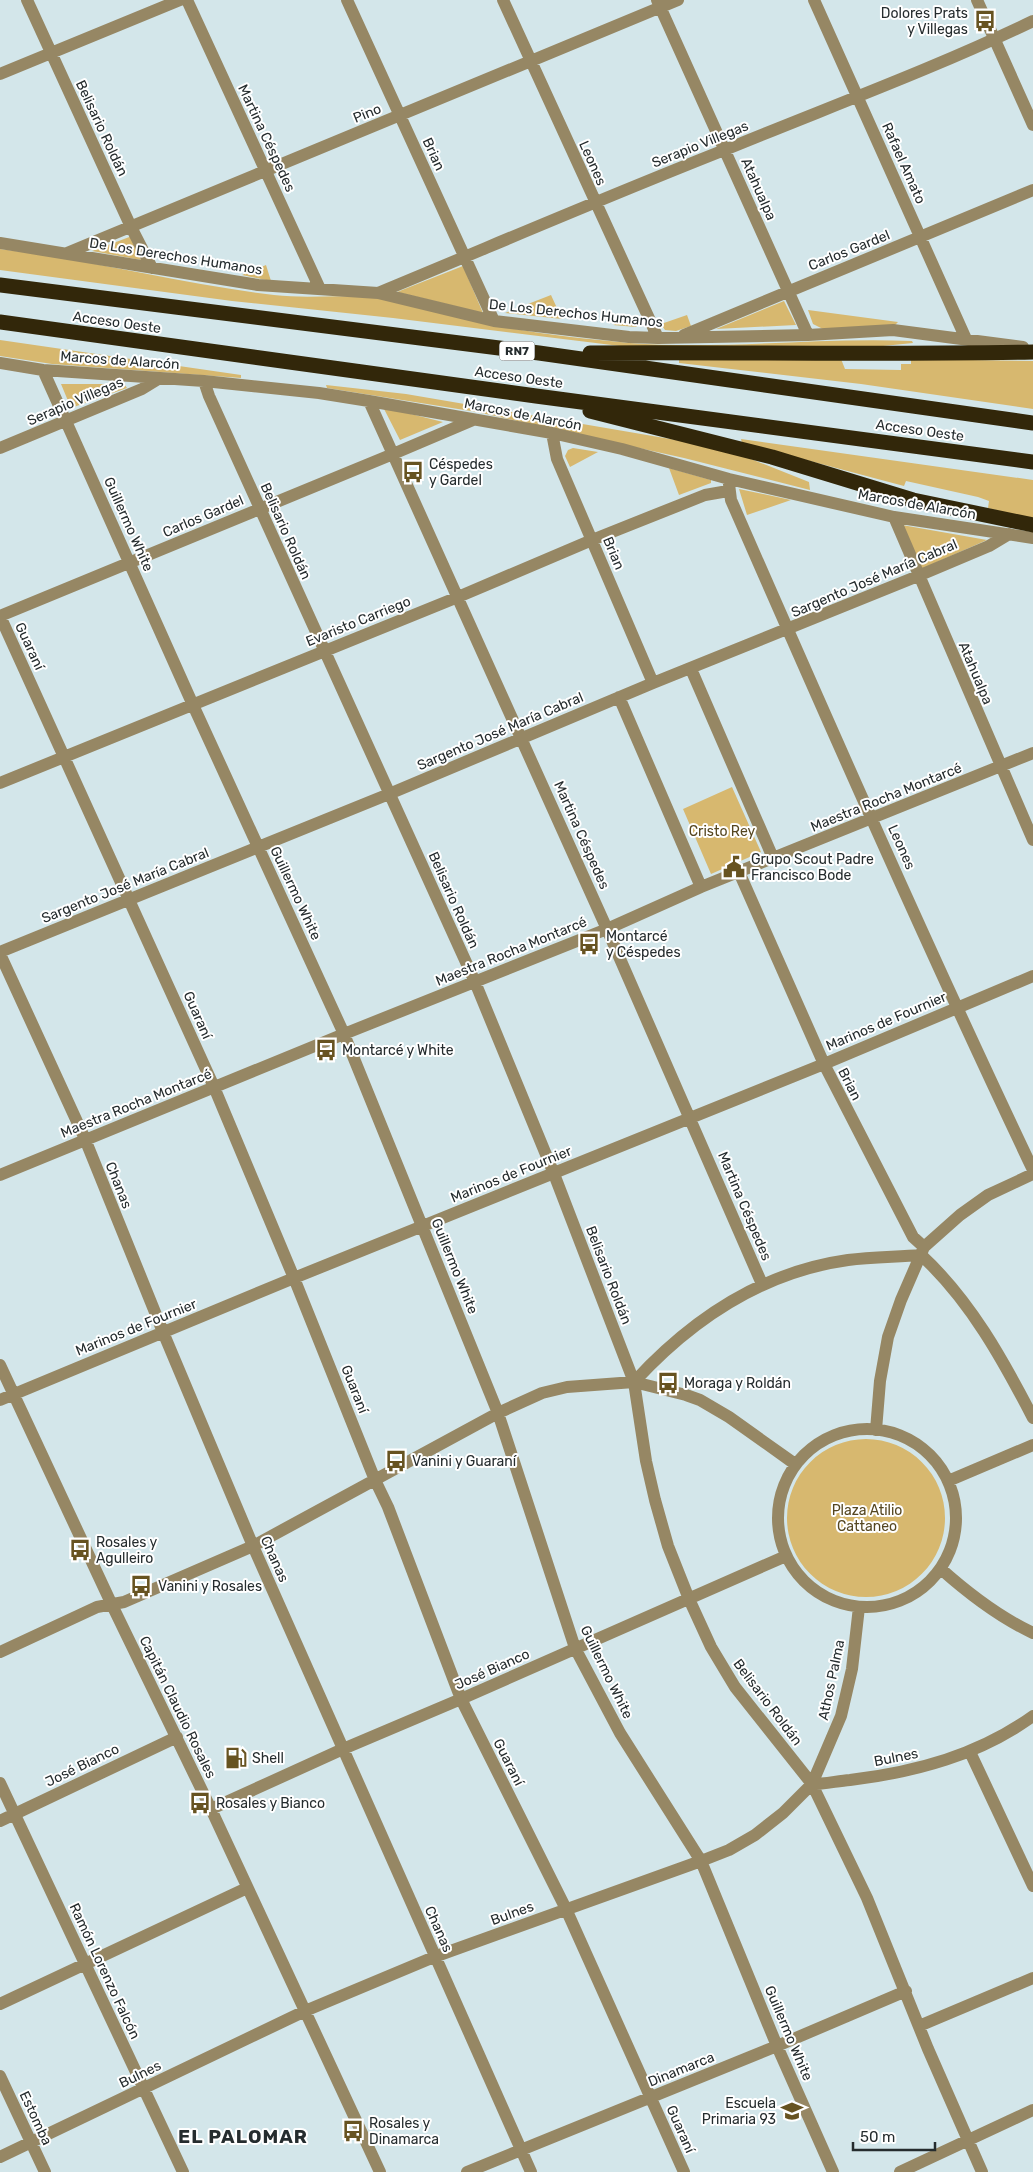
<svg xmlns="http://www.w3.org/2000/svg" width="1033" height="2172" font-family="Rubik,sans-serif">
<style>
.green{fill:#d7b86f}
.lines{fill:none;stroke-linecap:round;stroke-linejoin:round}
.minor{stroke:#968764;stroke-width:12}
.highway{stroke:#32270a;stroke-width:15}
.labels{text-anchor:middle;stroke-width:4;stroke-linejoin:round;paint-order:stroke}
.shield{fill:#fff;stroke:#666b6d;stroke-width:1}
.shield-label{font-size:12px;font-weight:bold;fill:#252c2e}
.poi-label{font-size:14px;fill:#252c2e;stroke:#fff;text-anchor:start}
.street-label{font-size:14px;fill:#252c2e;stroke:#fff}
.park-label{font-size:14px;fill:#554620;stroke:#fff}
.district-label{font-size:19px;font-weight:bold;letter-spacing:1px;fill:#252c2e;stroke:#fff}
</style>
<rect width="100%" height="100%" fill="#d3e6ea"/>
<path class="green" d="M132,236L141,260L92,251Z
M0,249C92,260 182,284 274,295C307,299 342,294 375,298C415,304 454,318 493,325C538,334 584,339 630,343C725,350 819,337 912,341L913,343L843,350L620,346L393,318L232,301L0,270Z
M266,265L271,281L242,275Z
M463,266L483,313L397,292Z
M551,295L562,319L505,313Z
M784,301L796,325L716,329Z
M808,310L898,322L893,327L823,329L813,324Z
M687,315L691,326L676,331L665,330L661,324Z
M636,316L639,324L636,327L613,325Z
M0,340L241,375V378L52,364L0,356Z
M679,359H841L845,369L901,370V364H911V359L1033,361V409L861,384L679,363Z
M61,384H124L127,388L71,408Z
M326,385L406,394L682,441L741,455L809,482L810,490L684,458L477,412L327,388Z
M383,407L443,422L400,440Z
M741,439L1033,480V520L988,508L989,501L978,497L906,481L904,486L742,443Z
M573,448L598,452L570,467L565,456L568,450Z
M669,468L711,480V483L679,495Z
M739,489L791,500L747,515Z
M902,525L987,540L919,570Z
M732,787L761,852L711,874L683,809Z
M787 1518a79 79 0 1 1 158 0a79 79 0 1 1-158 0Z"/>
<g class="lines">
<path class="minor" d="M27,0L131,227L152,268
M187,0L320,289
M347,0L494,321
M503,0L658,338
M657,0L808,335
M814,0L966,339
M977,0L1033,125
M0,74L180,0
M0,243L258,285L378,293L494,321L629,337L658,338L808,335L893,330L1023,347
M67,253L678,0
M378,293C494,245 610,195 727,149C829,107 933,69 1033,21
M684,335L1033,190
M0,363L43,370L204,381L319,393L369,401L552,433L622,449L729,479L894,517L1033,538
M43,370L193,705L344,1034L498,1413L575,1648L620,1733L701,1861L777,2046L833,2172
M204,381L209,396L475,982L554,1174L634,1382L646,1461L655,1500L668,1546L689,1599L711,1647L735,1687L812,1784L867,1898L928,2049L982,2172
M369,401L607,929L762,1284
M552,433L557,459L653,683
M0,448L142,389L160,378
M729,484L731,500C829,724 928,949 1033,1170
M894,517L1033,840
M0,616L214,1087L294,1278L375,1480L388,1507L461,1699L566,1909L684,2172
M0,616L393,454L473,420
M691,669L773,858
M619,697L701,887
M0,783L458,597L592,540L705,495L728,491
M739,872L824,1064L913,1237L924,1247
M0,952L389,794L653,683L918,576L989,546L1009,534
M0,954L85,1139L163,1332L253,1546L531,2172
M0,1175L344,1034L607,929L701,887L1033,753
M921,1255C970,1300 1003,1360 1033,1418
M0,1365L112,1605L211,1809L380,2172
M634,1382C692,1319 762,1272 848,1260C872,1257 897,1257 921,1255
M0,1400L294,1278L824,1064L1033,976
M778 1518a89 89 0 1 1 178 0a89 89 0 1 1-178 0Z
M876,1430L880,1381L888,1337L901,1300L924,1247L960,1215L988,1195L1033,1174
M948,1481L1033,1445
M941,1569C969,1594 999,1617 1033,1633
M0,1652L97,1607L124,1602L253,1546L498,1413L542,1393L567,1387L634,1382L686,1395L700,1400L729,1417L795,1464
M970,1752L1033,1886
M0,1783L183,2172
M812,1784C825,1784 837,1781 850,1780C916,1772 979,1755 1033,1716
M211,1809L343,1749L461,1699L786,1556
M0,1821L177,1737
M0,2004L247,1888
M919,2026L1033,1978
M0,2076L45,2172
M0,2157L305,2011L434,1957L701,1861L729,1850L755,1835L783,1813L812,1784L841,1716L852,1669L859,1607
M467,2172L777,2046L906,1991
M900,2172L1033,2110"/>
<path class="highway" d="M0,285L539,353L1033,423
M0,322L536,396L1033,462
M590,353C738,352 885,355 1033,352
M590,411L772,457L913,500L1033,525"/>
</g>
<defs>
<g id="bus-bare" transform="scale(1.725)"><path d="M-5-6H5V4H4V6H2V4H-2V6H-4V4H-5ZM-3.5-4V0h7V-4ZM-3.5 1.2v1.5H-2V1.2ZM2 1.2v1.5H3.5V1.2Z" fill="#675321" stroke="#fff" stroke-width="2.5" paint-order="stroke"/></g>
<g id="civic-bare" transform="scale(1.725)"><path d="M-.6-6.5H3V-4.5H.6V-3L4-1V1h2V6H-6V1h2V-1L-.6-3ZM-1.2 2.5V6h2.4V2.5Z" fill="#675321" stroke="#fff" stroke-width="2.5" paint-order="stroke"/></g>
<g id="fuel-bare" transform="scale(1.725)"><path d="M-5.5-6h7V0h2V4h1.3V-2.5L3-4.5l.8-.8L6-3V5H2.5V1h-1V6h-7ZM-4.2-4.7v3.2H.2V-4.7Z" fill="#675321" stroke="#fff" stroke-width="2.5" paint-order="stroke"/></g>
<g id="school-bare" transform="scale(1.725)"><path d="M0-5L7-2L0 1L-7-2ZM-4 1L0 2.5L4 1V4Q0 6-4 4Z" fill="#675321" stroke="#fff" stroke-width="2.5" paint-order="stroke"/></g>
</defs>
<g fill-rule="evenodd">
<use href="#bus-bare" x="985" y="21"/>
<use href="#bus-bare" x="413" y="472"/>
<use href="#civic-bare" x="734" y="867"/>
<use href="#bus-bare" x="589" y="944"/>
<use href="#bus-bare" x="326" y="1050"/>
<use href="#bus-bare" x="668" y="1383"/>
<use href="#bus-bare" x="396" y="1461"/>
<use href="#bus-bare" x="80" y="1550"/>
<use href="#bus-bare" x="141" y="1586"/>
<use href="#fuel-bare" x="236" y="1758"/>
<use href="#bus-bare" x="200" y="1803"/>
<use href="#school-bare" x="792" y="2111"/>
<use href="#bus-bare" x="353" y="2131"/>
</g>
<g class="labels">
<rect class="shield" x="499.5" y="341.5" width="35" height="19" rx="4"/>
<g class="shield-label">
<text x="517" y="355">RN7</text>
</g>
<g class="poi-label">
<text x="968" y="18" text-anchor="end">Dolores Prats<tspan x="968" dy="16">y Villegas</tspan></text>
<text x="429" y="469">Céspedes<tspan x="429" dy="16">y Gardel</tspan></text>
<text x="751" y="864">Grupo Scout Padre<tspan x="751" dy="16">Francisco Bode</tspan></text>
<text x="606" y="941">Montarcé<tspan x="606" dy="16">y Céspedes</tspan></text>
<text x="342" y="1055">Montarcé y White</text>
<text x="684" y="1388">Moraga y Roldán</text>
<text x="412" y="1466">Vanini y Guaraní</text>
<text x="96" y="1547">Rosales y<tspan x="96" dy="16">Agulleiro</tspan></text>
<text x="158" y="1591">Vanini y Rosales</text>
<text x="252" y="1763">Shell</text>
<text x="216" y="1808">Rosales y Bianco</text>
<text x="776" y="2108" text-anchor="end">Escuela<tspan x="776" dy="16">Primaria 93</tspan></text>
<text x="369" y="2128">Rosales y<tspan x="369" dy="16">Dinamarca</tspan></text>
</g>
<g class="street-label">
<text transform="translate(367 113) rotate(-22)" y="5">Pino</text>
<text transform="translate(102 128) rotate(65)" y="5">Belisario Roldán</text>
<text transform="translate(267 138) rotate(65)" y="5">Martina Céspedes</text>
<text transform="translate(700 144) rotate(-22)" y="5">Serapio Villegas</text>
<text transform="translate(434 154) rotate(65)" y="5">Brian</text>
<text transform="translate(593 163) rotate(66)" y="5">Leones</text>
<text transform="translate(904 163) rotate(66)" y="5">Rafael Amato</text>
<text transform="translate(759 189) rotate(66)" y="5">Atahualpa</text>
<text transform="translate(849 250) rotate(-22)" y="5">Carlos Gardel</text>
<text transform="translate(176 256) rotate(9)" y="5">De Los Derechos Humanos</text>
<text transform="translate(576 313) rotate(6)" y="5">De Los Derechos Humanos</text>
<text transform="translate(117 322) rotate(8)" y="5">Acceso Oeste</text>
<text transform="translate(120 360) rotate(4)" y="5">Marcos de Alarcón</text>
<text transform="translate(519 377) rotate(8)" y="5">Acceso Oeste</text>
<text transform="translate(75 401) rotate(-23)" y="5">Serapio Villegas</text>
<text transform="translate(523 414) rotate(11)" y="5">Marcos de Alarcón</text>
<text transform="translate(920 430) rotate(8)" y="5">Acceso Oeste</text>
<text transform="translate(917 504) rotate(10)" y="5">Marcos de Alarcón</text>
<text transform="translate(203 516) rotate(-23)" y="5">Carlos Gardel</text>
<text transform="translate(129 524) rotate(66)" y="5">Guillermo White</text>
<text transform="translate(286 531) rotate(66)" y="5">Belisario Roldán</text>
<text transform="translate(614 553) rotate(67)" y="5">Brian</text>
<text transform="translate(874 578) rotate(-23)" y="5">Sargento José María Cabral</text>
<text transform="translate(358 621) rotate(-22)" y="5">Evaristo Carriego</text>
<text transform="translate(30 646) rotate(65)" y="5">Guaraní</text>
<text transform="translate(976 673) rotate(67)" y="5">Atahualpa</text>
<text transform="translate(500 731) rotate(-23)" y="5">Sargento José María Cabral</text>
<text transform="translate(886 797) rotate(-22)" y="5">Maestra Rocha Montarcé</text>
<text transform="translate(582 835) rotate(66)" y="5">Martina Céspedes</text>
<text transform="translate(902 847) rotate(66)" y="5">Leones</text>
<text transform="translate(125 885) rotate(-22)" y="5">Sargento José María Cabral</text>
<text transform="translate(296 893) rotate(65)" y="5">Guillermo White</text>
<text transform="translate(454 900) rotate(66)" y="5">Belisario Roldán</text>
<text transform="translate(511 951) rotate(-22)" y="5">Maestra Rocha Montarcé</text>
<text transform="translate(198 1015) rotate(66)" y="5">Guaraní</text>
<text transform="translate(886 1021) rotate(-23)" y="5">Marinos de Fournier</text>
<text transform="translate(850 1084) rotate(63)" y="5">Brian</text>
<text transform="translate(136 1103) rotate(-22)" y="5">Maestra Rocha Montarcé</text>
<text transform="translate(511 1174) rotate(-22)" y="5">Marinos de Fournier</text>
<text transform="translate(119 1185) rotate(68)" y="5">Chanas</text>
<text transform="translate(745 1206) rotate(67)" y="5">Martina Céspedes</text>
<text transform="translate(455 1266) rotate(68)" y="5">Guillermo White</text>
<text transform="translate(609 1275) rotate(69)" y="5">Belisario Roldán</text>
<text transform="translate(136 1327) rotate(-22)" y="5">Marinos de Fournier</text>
<text transform="translate(355 1389) rotate(68)" y="5">Guaraní</text>
<text transform="translate(275 1559) rotate(66)" y="5">Chanas</text>
<text transform="translate(492 1669) rotate(-24)" y="5">José Bianco</text>
<text transform="translate(607 1672) rotate(64)" y="5">Guillermo White</text>
<text transform="translate(831 1680) rotate(-78)" y="5">Athos Palma</text>
<text transform="translate(768 1702) rotate(53)" y="5">Belisario Roldán</text>
<text transform="translate(178 1707) rotate(64)" y="5">Capitán Claudio Rosales</text>
<text transform="translate(896 1757) rotate(-11)" y="5">Bulnes</text>
<text transform="translate(509 1762) rotate(63)" y="5">Guaraní</text>
<text transform="translate(82 1765) rotate(-26)" y="5">José Bianco</text>
<text transform="translate(512 1913) rotate(-20)" y="5">Bulnes</text>
<text transform="translate(439 1929) rotate(66)" y="5">Chanas</text>
<text transform="translate(105 1971) rotate(65)" y="5">Ramón Lorenzo Falcón</text>
<text transform="translate(789 2033) rotate(67)" y="5">Guillermo White</text>
<text transform="translate(681 2069) rotate(-22)" y="5">Dinamarca</text>
<text transform="translate(140 2074) rotate(-26)" y="5">Bulnes</text>
<text transform="translate(36 2118) rotate(65)" y="5">Estomba</text>
<text transform="translate(681 2129) rotate(66)" y="5">Guaraní</text>
</g>
<g class="park-label">
<text x="722" y="836">Cristo Rey</text>
<text x="867" y="1515">Plaza Atilio<tspan x="867" dy="16">Cattaneo</tspan></text>
</g>
<g class="district-label">
<text x="243" y="2143">EL PALOMAR</text>
</g>
</g>
<path d="M853 2142v8h82v-8" fill="none" stroke="#252c2e" stroke-width="2.5"/>
<text x="860" y="2142" font-size="15" fill="#252c2e" stroke="#ffffff" stroke-width="4" paint-order="stroke">50 m</text>
</svg>
